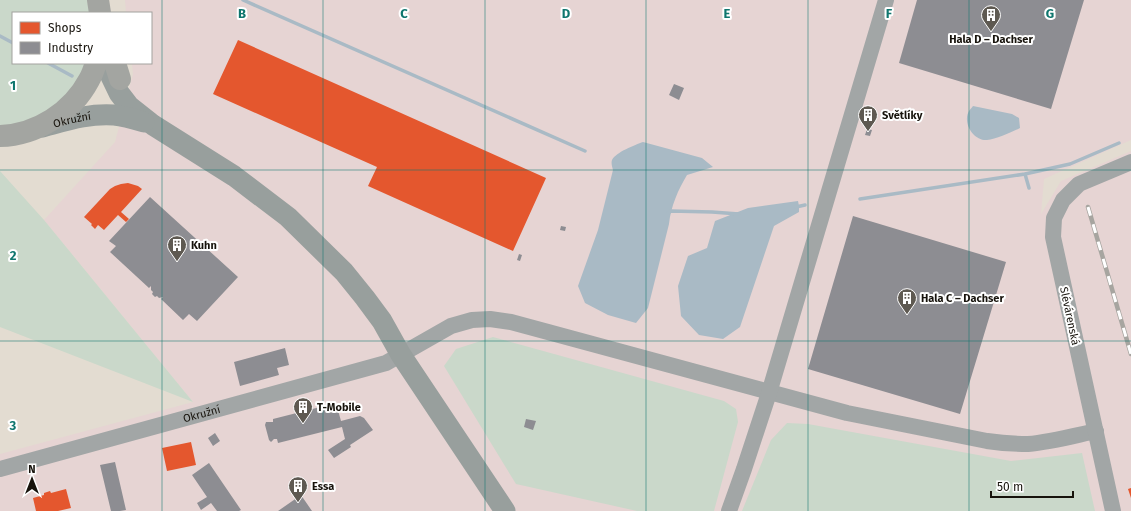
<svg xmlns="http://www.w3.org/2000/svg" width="1131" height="511" font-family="'Fira Sans',sans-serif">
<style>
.industrial{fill:#e6d4d3}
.green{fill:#cad8ca}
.water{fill:#a9bac5}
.shops{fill:#e4572e}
.industry{fill:#8d8d92}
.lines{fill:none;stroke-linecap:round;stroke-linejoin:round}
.stream{stroke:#a9bac5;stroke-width:3.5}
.minor{stroke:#a2a6a6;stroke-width:16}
.major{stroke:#989f9d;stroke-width:21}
.highway{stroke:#a3a5a1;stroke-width:22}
.rail-casing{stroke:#a7a5a0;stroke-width:4.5}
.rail{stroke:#fff;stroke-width:3;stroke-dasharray:9;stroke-linecap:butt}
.grid{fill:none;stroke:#0f766e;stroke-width:1;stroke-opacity:0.55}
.labels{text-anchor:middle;stroke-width:4;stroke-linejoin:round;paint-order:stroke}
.poi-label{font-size:11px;font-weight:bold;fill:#17130c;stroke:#fff;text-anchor:start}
.street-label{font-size:11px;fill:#17130c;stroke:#fff}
.grid-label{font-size:13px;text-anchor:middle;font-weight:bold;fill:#0f766e;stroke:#fff;stroke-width:4;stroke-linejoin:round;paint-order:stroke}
</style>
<rect width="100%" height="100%" fill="#e3dcd1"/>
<path class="industrial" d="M125,0H1131V140L1044,179L1041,214L1061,181L1131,151V511H0V454L193,402L44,220L115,142L133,74L132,63H151V13H126Z"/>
<path class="green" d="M0,0H87L90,13H13V63H86C76,93 48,116 19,123C13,125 6,125 0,126Z
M0,171L44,220L193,402L0,327Z
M493,337L724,401L736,409L738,422L714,511H637L516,484L444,366L456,349Z
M787,423L808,424L1011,461L1082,453L1095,511H742L771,440Z"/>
<path class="water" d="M973,106L1012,114L1019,118L1020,128C1012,132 996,139 987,140C974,141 962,123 969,111C970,109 972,108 973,106Z
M643,142L702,158L713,167L687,175C678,190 671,206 669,224L648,308L636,323L608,315L585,303L578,286L598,230L613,170C612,166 611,163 612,160C616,152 635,145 643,142Z
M798,201L799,206V212L774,226L740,327L723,339L699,335L681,316L678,286L688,256L707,248L715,221L748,208Z"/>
<path class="shops" d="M238,40L546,178L513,251L368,186L377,167L213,94Z
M128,183L138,186L142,189L121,212L129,219L126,222L118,215L104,230L98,225L95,229L91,225L92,224L84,217L110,189L115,186L121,184Z
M191,442L196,465L167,471L162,448Z
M1131,488V498L1128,489Z
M66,489L71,508L58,511H36L33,498L44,495V493L50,491L51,493Z"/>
<path class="industry" d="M917,0H1084L1051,109L899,63Z
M674,84L684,88L679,100L669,95Z
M867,129L872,130L870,136L865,135Z
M150,197L238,277L197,321L189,314L183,320L161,299L163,297L159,298L157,296L155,297L152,294L153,292L151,290V286L149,288L110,252L116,246L109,241Z
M853,216L1006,262L960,414L808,369Z
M561,226L566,227L565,231L560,230Z
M519,254L522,255L520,261L517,260Z
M285,348L289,365L277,368L279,375L240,386L234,362Z
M336,403L341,421L360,416L364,418L373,430L350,445L351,447L334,458L328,450L345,439L342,427L278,443L277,439H274L271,442L269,440L265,425L266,422H273V419Z
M526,419L536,421L533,430L524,427Z
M215,433L220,441L213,446L208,438Z
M115,462L126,510L120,511H111L100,465Z
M209,463L241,510L239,511H217L211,503L201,510L197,503L207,497L192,475Z
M301,495L312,511H278Z"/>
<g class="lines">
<path class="stream" d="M243,0L585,151
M0,36L13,43
M48,63L72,76
M1025,174L1029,188
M860,199L1025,174L1070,164L1119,143
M796,207L805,205
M668,213L671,211L712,212L739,214"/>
<g class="minor">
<path id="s1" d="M0,469L386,363L451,326L472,320L490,319L511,322L548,332L847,413L987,441C1001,443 1014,444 1028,444C1051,442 1073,436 1096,431"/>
<path d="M729,511L744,469L769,393L886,0"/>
<path d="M1113,511L1053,237L1054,218L1063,200L1079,184L1131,162"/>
</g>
<g class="major">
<path d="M105,64L119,93L129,106L153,125L234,176L288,217L344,272L365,298L382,321L401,355L505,511"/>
<path id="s2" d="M42,127C65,121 89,113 114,115C124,116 134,119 144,122"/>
</g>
<path class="highway" d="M98,0L100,13
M115,63L120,79
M0,136C37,135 72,112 89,80C92,75 94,69 96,63"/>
<g class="rail-casing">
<path id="rail" d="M1088,207L1131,354"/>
</g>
<use href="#rail" class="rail"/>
</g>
<path class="grid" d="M162,0V511M323,0V511M485,0V511M646,0V511M808,0V511M969,0V511M0,170H1131M0,341H1131"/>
<defs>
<g id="building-pin" transform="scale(1)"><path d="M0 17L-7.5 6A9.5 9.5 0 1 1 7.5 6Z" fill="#5e5951" stroke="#fff"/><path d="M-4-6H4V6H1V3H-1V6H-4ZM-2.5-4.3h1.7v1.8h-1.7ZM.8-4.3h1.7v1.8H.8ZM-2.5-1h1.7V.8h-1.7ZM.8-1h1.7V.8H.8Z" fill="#fff"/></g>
</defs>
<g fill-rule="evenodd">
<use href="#building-pin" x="991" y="15"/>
<use href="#building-pin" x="868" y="115"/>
<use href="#building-pin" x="177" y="245"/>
<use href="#building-pin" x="907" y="298"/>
<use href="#building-pin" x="303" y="407"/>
<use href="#building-pin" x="298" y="486"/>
</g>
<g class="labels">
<g class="poi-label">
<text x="991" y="43" text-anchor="middle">Hala D – Dachser</text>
<text x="882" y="119">Světlíky</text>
<text x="191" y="249">Kuhn</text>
<text x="921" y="302">Hala C – Dachser</text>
<text x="317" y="411">T-Mobile</text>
<text x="312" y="490">Essa</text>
</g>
<g class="street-label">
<text dy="4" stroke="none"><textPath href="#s2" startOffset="31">Okružní</textPath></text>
<text transform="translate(1070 316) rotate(78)" y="4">Slévárenská</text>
<text dy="4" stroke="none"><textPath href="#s1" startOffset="209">Okružní</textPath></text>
</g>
</g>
<g class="grid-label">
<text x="242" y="18">B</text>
<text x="404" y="18">C</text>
<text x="566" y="18">D</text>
<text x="727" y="18">E</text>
<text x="889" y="18">F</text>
<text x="1050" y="18">G</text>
<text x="13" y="90">1</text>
<text x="13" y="260">2</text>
<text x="13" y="430">3</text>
</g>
<rect x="12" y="12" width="140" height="52" fill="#ffffff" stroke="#a2a19e"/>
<rect x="20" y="22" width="20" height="12" fill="#e4572e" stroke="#a2a19e"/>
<text x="48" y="32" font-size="12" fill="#17130c">Shops</text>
<rect x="20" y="42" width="20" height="12" fill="#8d8d92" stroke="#a2a19e"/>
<text x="48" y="52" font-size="12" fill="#17130c">Industry</text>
<g transform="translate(32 479)" stroke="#ffffff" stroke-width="3" paint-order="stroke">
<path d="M0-3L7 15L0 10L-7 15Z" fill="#17130c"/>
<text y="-6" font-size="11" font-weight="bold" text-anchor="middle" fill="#17130c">N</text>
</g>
<path d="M991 491v6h82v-6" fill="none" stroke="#17130c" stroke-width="2"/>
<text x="997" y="491" font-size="12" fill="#17130c" stroke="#ffffff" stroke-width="3" paint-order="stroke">50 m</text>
</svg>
